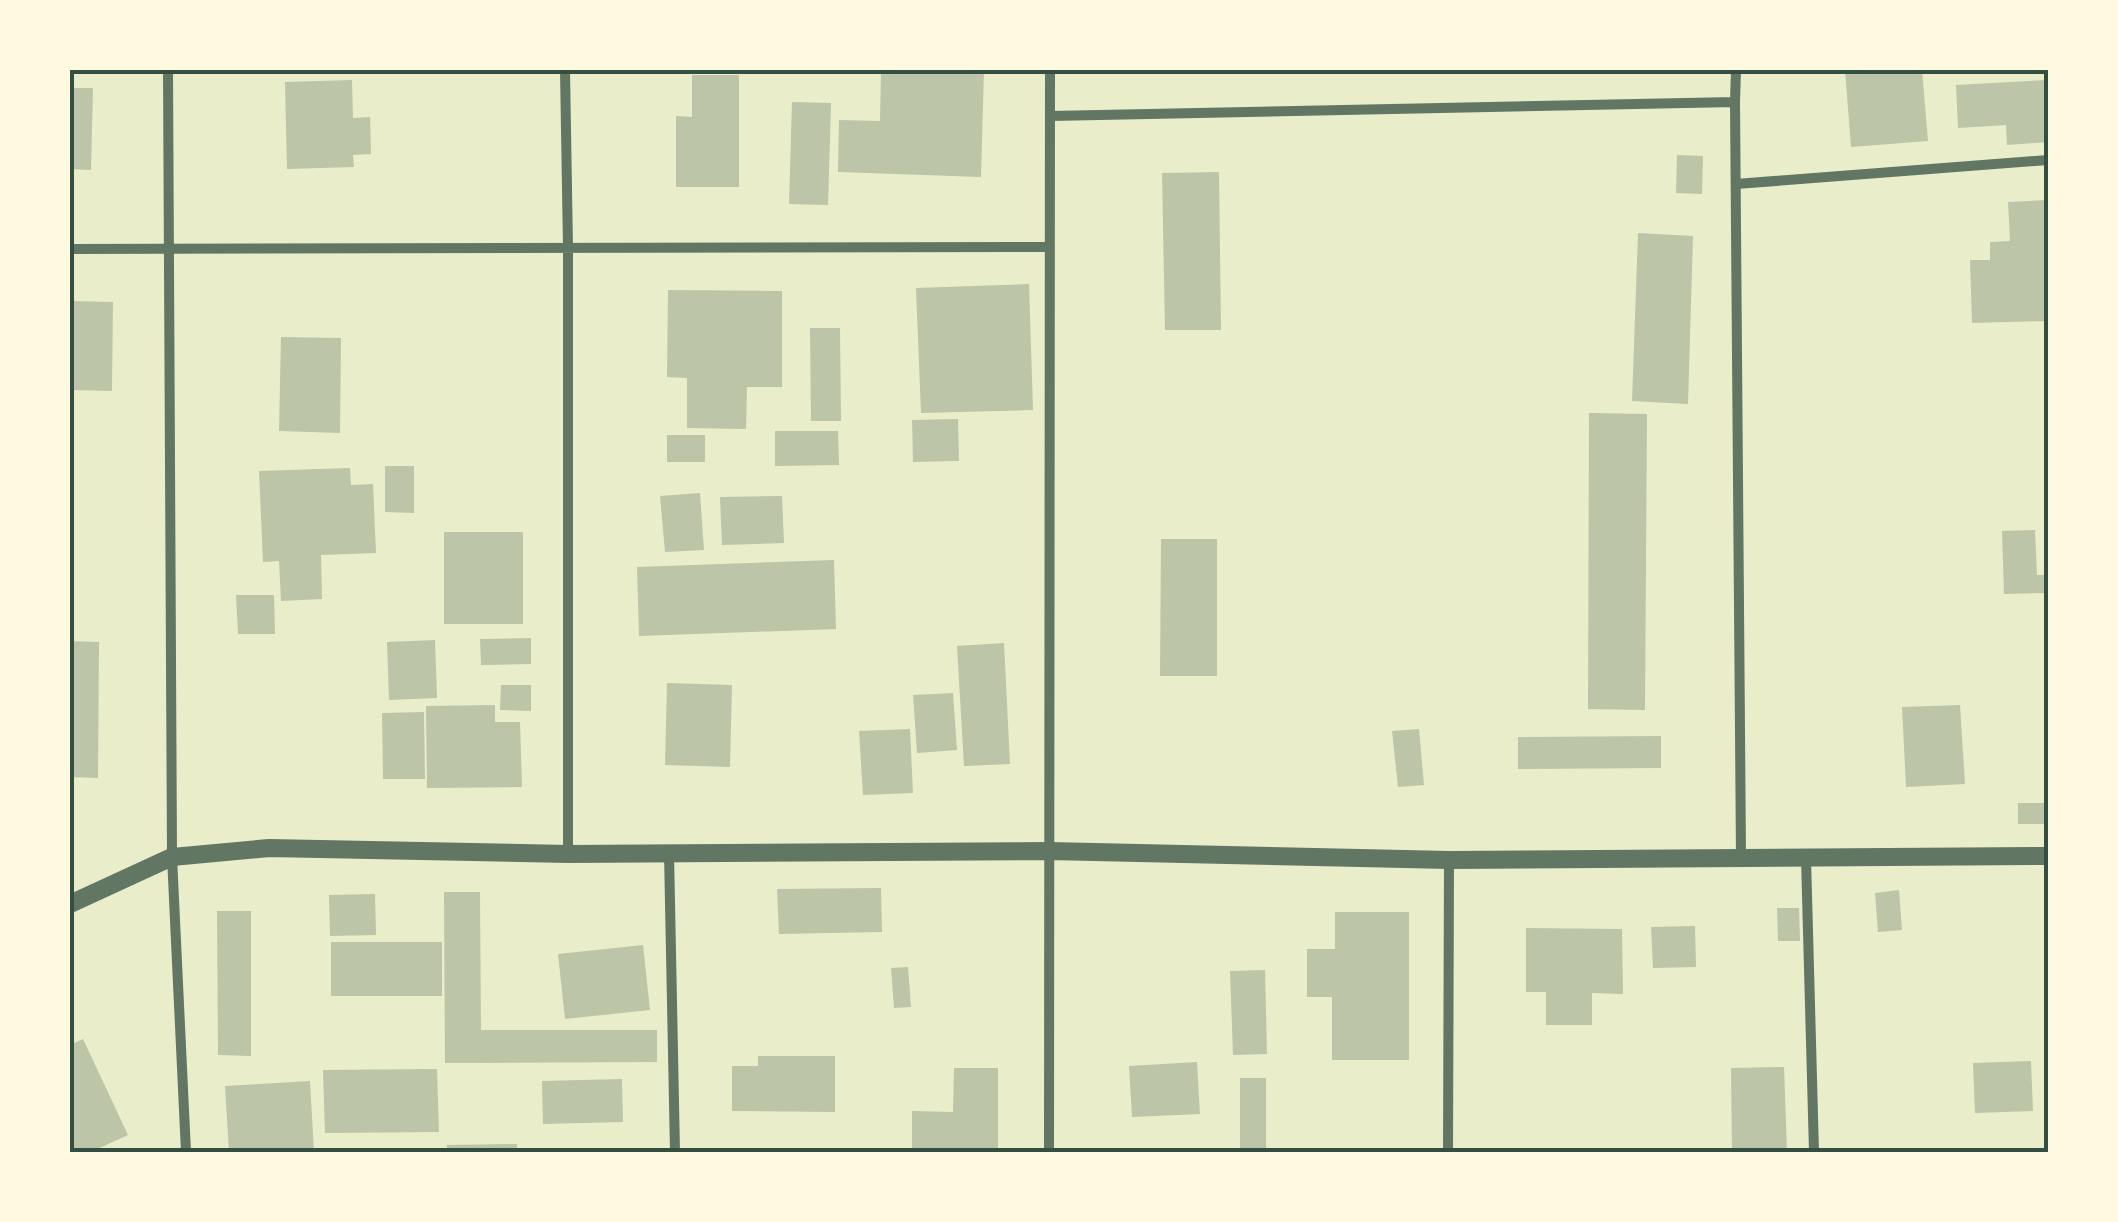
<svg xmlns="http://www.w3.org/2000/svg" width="2118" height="1222" font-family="'Work Sans',sans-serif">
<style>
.building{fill:#bcc5a7}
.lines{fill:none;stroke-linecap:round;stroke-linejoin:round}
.minor{stroke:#617663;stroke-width:10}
.tertiary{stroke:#617663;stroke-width:18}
.neatline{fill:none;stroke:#344e41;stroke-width:4}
</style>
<rect width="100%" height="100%" fill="#e9edc9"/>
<path class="building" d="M881,70H984L981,177L838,172L839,120L880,121Z
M1845,70H1922L1928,141L1851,147Z
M692,75H739V187H676V116L692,117Z
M352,80L353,118L370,117L371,154L353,155L354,167L287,169L285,82Z
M2048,80V142L2007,145L2006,125L1958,128L1956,85Z
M70,88H93L91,170L70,169Z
M792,102L831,103L828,205L789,204Z
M1677,155L1703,156L1702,194L1676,193Z
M1219,172L1221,330H1165L1162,173Z
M2048,200V321L1972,323L1970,260H1990V242L2010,241L2008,202Z
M1638,233L1693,236L1688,404L1632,401Z
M1029,284L1033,410L921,413L916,288Z
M668,290L782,291V387H747L746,429L687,428V378L667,377Z
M70,301L113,302L112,391L70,390Z
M810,328H840L841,421H811Z
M281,337L341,338L340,433L279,431Z
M1589,413L1647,414L1645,710L1588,709Z
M958,419L959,461L913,462L912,420Z
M775,431H838L839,465L775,466Z
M667,435H705V462H667Z
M385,466H414V513L385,512Z
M350,468L351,485L373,484L376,553L321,555L322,599L281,601L279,561L263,562L259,471Z
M700,493L704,550L665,552L660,496Z
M782,496L784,543L722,545L720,497Z
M2035,530L2037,575H2048V593L2004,594L2002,531Z
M444,532H523V624H444Z
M1161,539H1217V676H1160Z
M834,560L836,629L639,636L637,567Z
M236,595H274L275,634H238Z
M531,638V664L481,665L480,639Z
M435,640L437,698L389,700L387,642Z
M70,641L99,642L98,778L70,777Z
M1004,643L1010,764L964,766L957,646Z
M667,683L732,685L730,767L665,765Z
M501,685H531V711L500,710Z
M953,693L957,750L917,753L913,695Z
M495,705V722H520L522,787L427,788L426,706Z
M1960,705L1965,784L1906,787L1902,707Z
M424,712L425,779H383L382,713Z
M910,729L913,793L863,795L859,731Z
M1419,729L1424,785L1398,787L1392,731Z
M1661,736V768L1518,769V737Z
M2018,803H2046V824H2018Z
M881,888L882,932L779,934L777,889Z
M1899,890L1902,930L1878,932L1875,893Z
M444,892H480L481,1030H657V1062L445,1063Z
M375,894L376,935L330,936L329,895Z
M1777,908H1799L1800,941H1778Z
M217,911H251V1056L218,1055Z
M1335,912H1409V1060H1332V997H1307V949H1335Z
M1695,926L1696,967L1653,968L1651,927Z
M1526,928L1622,929L1623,994L1592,993V1025H1546V992H1526Z
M331,942H442V996H331Z
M643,945L650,1010L565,1019L558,954Z
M908,967L911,1007L894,1008L891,968Z
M1265,970L1267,1054L1233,1055L1230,971Z
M83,1039L128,1135L91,1152H70V1045Z
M758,1056H835V1112L732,1111V1066H758Z
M2031,1061L2033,1111L1975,1113L1973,1063Z
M1197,1062L1200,1114L1132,1117L1129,1066Z
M1784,1067L1787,1152H1732L1731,1068Z
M954,1068H998V1152H912V1111L953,1112Z
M437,1069L439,1132L325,1133L323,1070Z
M1240,1078H1266V1152H1240Z
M622,1079L623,1122L543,1124L542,1081Z
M310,1081L314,1152H229L225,1086Z
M517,1144V1152H447V1145Z"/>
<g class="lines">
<path class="minor" d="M168,70L172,857L186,1152
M565,70L568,248V854
M1736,70L1735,102L1741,858
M1050,116L1735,102
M1736,184L2048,160
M70,249L1050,247
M669,853L675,1152
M1806,858L1814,1152
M1049,1152L1050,70
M1448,1152L1449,860"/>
<path class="tertiary" d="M70,904L172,857L269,848L568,854L1049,851L1449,860L2048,856"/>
</g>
<rect width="2118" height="1222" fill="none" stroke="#fefae0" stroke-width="145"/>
<rect x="72" y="72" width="1974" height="1078" class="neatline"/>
</svg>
